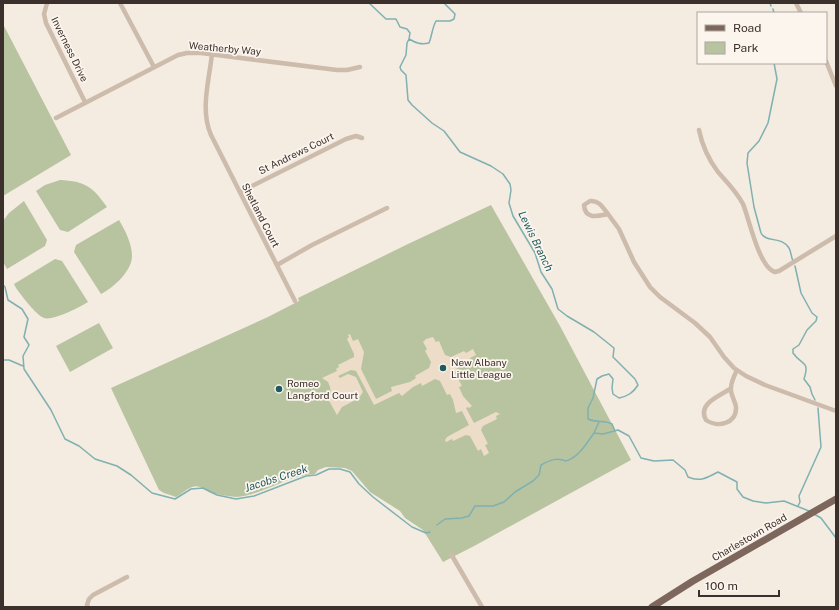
<svg xmlns="http://www.w3.org/2000/svg" width="839" height="610" font-family="'Public Sans',sans-serif">
<style>
.green{fill:#b8c4a0}
.plaza{fill:#ecdcc8}
.lines{fill:none;stroke-linecap:round;stroke-linejoin:round}
.stream{stroke:#7fb0b2;stroke-width:1.5}
.minor{stroke:#cdbbac;stroke-width:4.5}
.primary{stroke:#7d675c;stroke-width:7}
.poi-dot{fill:#1f5a5e;stroke:#fbf5ee;stroke-width:1.5}
.labels{text-anchor:middle;stroke-width:3.5;stroke-linejoin:round;paint-order:stroke}
.street-label{font-size:10px;fill:#3b302b;stroke:#fbf5ee}
.poi-label{font-size:10px;fill:#3b302b;stroke:#fbf5ee;text-anchor:start}
.water-label{font-size:11px;font-style:italic;fill:#1f5a5e;stroke:#fbf5ee}
</style>
<rect width="100%" height="100%" fill="#f4ebe1"/>
<path class="green" d="M3,24L71,155L3,196Z
M60,180C85,181 93,187 107,207L68,232L60,230L36,191L45,185Z
M24,201L47,240L45,246L7,269L3,262V221L9,213Z
M491,205L560,326L631,460L476,545L443,562L423,530L405,518L400,511L370,492L352,471L345,468L326,467L318,470L315,474C287,475 264,495 236,497C234,497 214,494 211,493C204,490 200,484 192,487C186,489 182,494 176,497L164,493L159,490L111,388L268,317L299,301L298,298L408,244Z
M119,220C125,230 132,244 132,256C132,271 113,288 101,294L74,252L76,245Z
M55,259L62,261L88,302C80,307 53,321 44,318C35,314 22,296 16,288L14,284Z
M99,323L113,348L70,372L56,346Z"/>
<path class="plaza" d="M350,334L353,341L358,339L364,352L361,369L376,399L392,391L391,387L410,382L416,378L415,376L429,368L431,362L425,351L427,349L423,342L426,339L433,337L436,342L439,341L445,355L451,357L464,351L466,353L473,349L476,355L470,358L471,361L457,368L455,373L462,386L459,387L463,396L472,406L469,408L468,407L466,408L474,423L496,412L500,414L496,416L497,419L483,426L481,430L488,444L485,445L489,453L484,456L481,449L478,451L470,436L466,435L453,441L452,439L446,442L445,440L447,437L469,425L462,411L456,413L453,400L450,394L447,395L440,381L435,379L422,386L421,383L413,387L402,396L399,393L374,405L356,371L351,370L338,376L340,378L348,374L356,377L363,392L359,398L342,407L337,415L328,399L331,393L330,387L328,382L322,378L337,371L336,369L339,367L338,365L354,357V354L347,339L349,337L348,335Z"/>
<g class="lines">
<path class="stream" d="M369,3L386,19H396L400,27L407,29L410,33L409,39
M444,3L455,14L454,19L450,21H436C432,28 432,36 429,43C421,45 416,43 409,39L407,43L406,55L400,67L401,70L406,75L408,100L412,105L432,123L444,131L460,152L491,166L503,174L510,184L511,190L509,203L513,216L535,253L541,272L552,289L558,309L567,316L594,332L614,348L613,357L635,379L638,385C633,393 628,396 619,398L613,394L612,388L613,379L609,374L602,376L597,379L593,398L588,408V419C597,423 605,420 612,424L615,431
M770,3L771,6
M773,9L774,13
M774,63L777,79L768,123L759,141L748,153L747,163L754,207L761,233C766,243 782,236 789,248C791,251 791,257 793,261
M3,204V210
M795,266L801,293L812,313L817,317L816,321L807,330L799,345L793,349V353C802,366 810,360 804,379L810,387L812,394L815,400
M3,285L5,287L8,300L22,309L28,319L24,337L29,345L23,356L24,369L51,410L65,439L79,446L95,459L117,466L131,475L152,493L175,499L191,489L203,488L217,495L236,499L254,496L306,476L316,475L329,469H340L350,472L359,484L373,497L412,527L426,533L430,532
M3,360H9L23,366
M594,433L599,422
M798,506L800,502L799,496L821,447L818,408
M814,514L821,518L836,538
M437,525L445,519L462,518L469,516L475,506H493L504,502L515,492L533,481L539,475L541,465C550,460 557,457 566,461C579,457 586,444 594,433L603,434L618,430L629,436L641,458L654,461L673,460L685,470L688,477C700,482 707,478 718,472L737,482V489L743,497L753,501L766,503L784,501L809,511"/>
<path class="minor" d="M47,3L44,14L46,23L85,102
M120,3L154,67
M796,3L801,13
M212,54C209,81 200,110 211,135L295,301
M826,61L836,86
M56,118L178,55L187,53H201L337,70H347L360,67
M699,130C702,145 709,160 718,172C727,182 737,192 743,204C749,218 759,268 775,272L779,271L836,236
M240,192L346,139L356,136L362,138
M590,201C599,200 603,208 608,214C598,216 585,220 584,205Z
M608,214L619,229L634,262L650,287L660,297L695,323L710,337L724,357L734,368L746,376L765,385L836,411
M277,265L312,245L387,208
M730,389C719,396 697,404 706,420C717,428 737,424 736,407C735,400 730,394 731,388C731,382 734,376 737,370
M451,554L482,607
M88,607L87,605L89,599L93,595L127,577"/>
<path class="primary" d="M652,607L693,581L836,499"/>
</g>
<g class="poi-dot">
<circle cx="443" cy="368" r="4"/>
<circle cx="279" cy="389" r="4"/>
</g>
<g class="labels">
<g class="street-label">
<text transform="translate(225 48) rotate(5)" y="4">Weatherby Way</text>
<text transform="translate(70 49) rotate(64)" y="4">Inverness Drive</text>
<text transform="translate(296 153) rotate(-26)" y="4">St Andrews Court</text>
<text transform="translate(261 215) rotate(63)" y="4">Shetland Court</text>
<text transform="translate(749 537) rotate(-30)" y="4">Charlestown Road</text>
</g>
<g class="poi-label">
<text x="451" y="366">New Albany<tspan x="451" dy="12">Little League</tspan></text>
<text x="287" y="387">Romeo<tspan x="287" dy="12">Langford Court</tspan></text>
</g>
<g class="water-label">
<text transform="translate(536 241) rotate(64)" y="4">Lewis Branch</text>
<text transform="translate(276 478) rotate(-18)" y="4">Jacobs Creek</text>
</g>
</g>
<rect width="839" height="610" fill="none" stroke="#3b302b" stroke-width="8"/>
<rect x="697" y="12" width="130" height="52" fill="#fbf5ee" stroke="#aea6a0"/>
<rect x="705" y="25" width="20" height="6" fill="#7d675c" stroke="#aea6a0"/>
<text x="733" y="32" font-size="12" fill="#3b302b">Road</text>
<rect x="705" y="42" width="20" height="12" fill="#b8c4a0" stroke="#aea6a0"/>
<text x="733" y="52" font-size="12" fill="#3b302b">Park</text>
<path d="M699 590v6h80v-6" fill="none" stroke="#3b302b" stroke-width="2"/>
<text x="705" y="590" font-size="12" fill="#3b302b" stroke="#fbf5ee" stroke-width="3" paint-order="stroke">100 m</text>
</svg>
